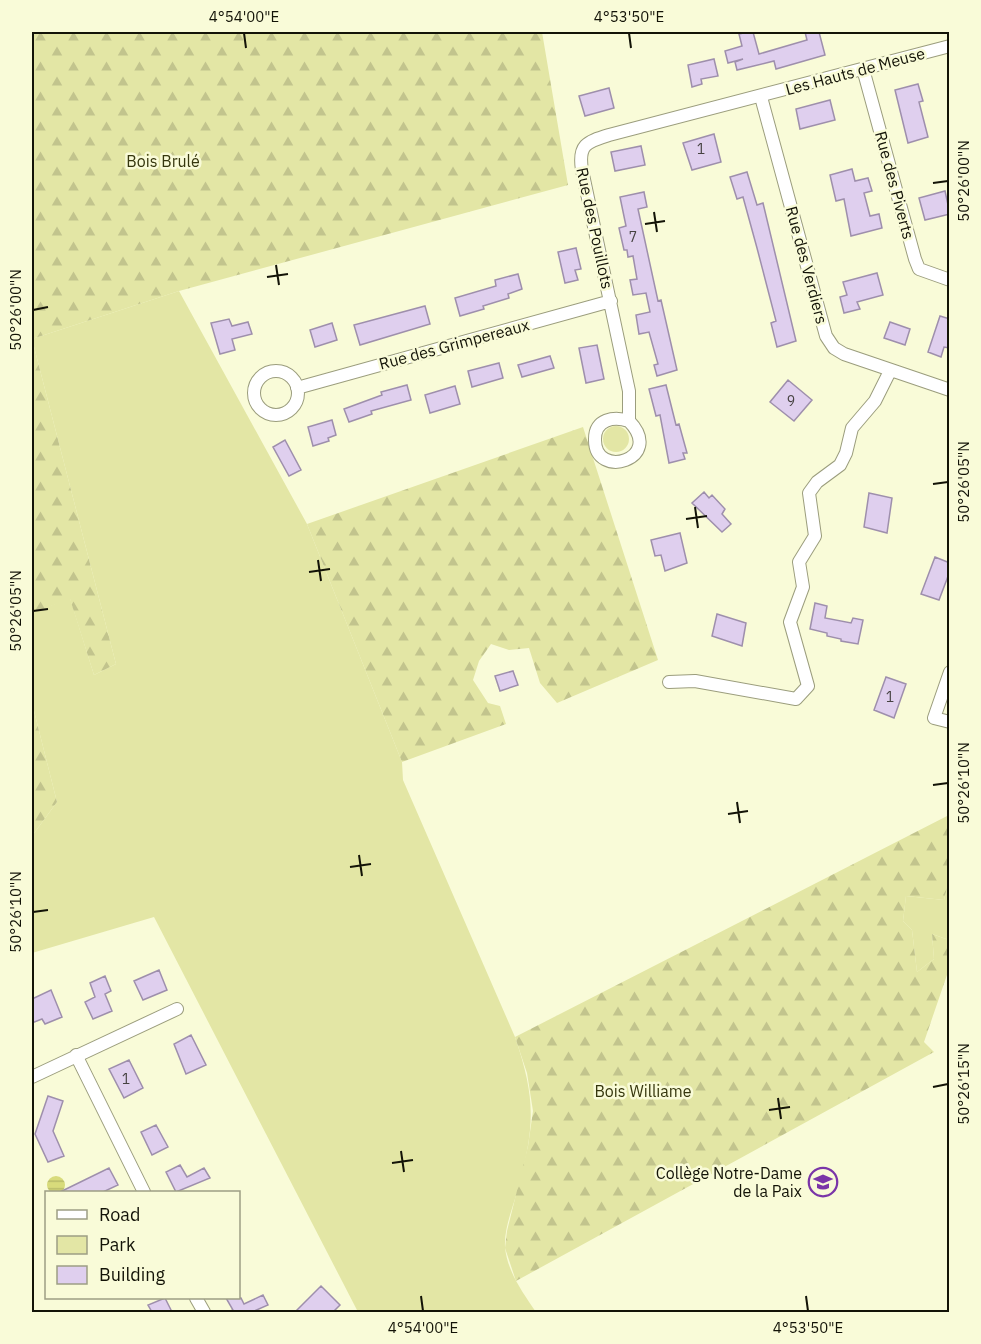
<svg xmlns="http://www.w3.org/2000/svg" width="981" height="1344" font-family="'IBM Plex Sans',sans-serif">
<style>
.green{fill:#e3e6a5}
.forest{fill:url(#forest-firs)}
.water{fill:url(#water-rules)}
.building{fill:#dfcfee;stroke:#9e8fac;stroke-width:1.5}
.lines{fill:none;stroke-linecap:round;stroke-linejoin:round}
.street-casing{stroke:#9b9d7d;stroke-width:14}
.street{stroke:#fff;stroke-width:12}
.ticks{fill:none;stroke:#131307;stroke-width:2}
.labels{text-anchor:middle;stroke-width:5;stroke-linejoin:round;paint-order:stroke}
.number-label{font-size:14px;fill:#464241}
.street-label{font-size:16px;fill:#131307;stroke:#f9fbd8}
.park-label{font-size:16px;fill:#36370e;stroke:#f9fbd8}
.poi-label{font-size:16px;fill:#131307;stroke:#f9fbd8;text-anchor:end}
.neatline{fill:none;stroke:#131307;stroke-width:2}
.ticks-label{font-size:15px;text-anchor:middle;fill:#131307}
</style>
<defs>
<pattern id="forest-firs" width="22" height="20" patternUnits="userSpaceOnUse" patternTransform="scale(1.5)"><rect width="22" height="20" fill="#e3e6a5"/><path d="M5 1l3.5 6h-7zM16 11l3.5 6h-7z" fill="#c2c48d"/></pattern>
<pattern id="water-rules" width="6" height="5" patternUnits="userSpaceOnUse" patternTransform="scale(1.5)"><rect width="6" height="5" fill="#d8db7b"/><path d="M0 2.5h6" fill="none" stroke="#b8bb69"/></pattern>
</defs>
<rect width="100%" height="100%" fill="#f9fbd8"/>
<path class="green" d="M179,291L307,524L402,762L403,780L515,1037C536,1099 535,1126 518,1189C513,1207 504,1228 505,1247C507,1271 523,1293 536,1312H358L154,917L32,953V836L57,802L32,703V613L70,598L94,675L116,664L32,339Z
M603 439a13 13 0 1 1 26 0a13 13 0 1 1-26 0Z
M949,880V940L932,934L934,959L917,972L912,930L903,921L906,896L944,900Z"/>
<path class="forest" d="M32,32H542L568,185L179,291L32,339L116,664L94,675L70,599L32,613Z
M583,427L658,660L557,703L540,683L529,648L509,650L491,644L479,661L473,680L488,703L500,706L506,724L402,762L307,524Z
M32,703L57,802L32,836Z
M949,815V880L944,900L906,896L903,921L912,930L917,972L934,959L932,934L949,940V969L924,1042L934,1052L516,1281L505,1248L507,1231L528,1146L533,1111L527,1073L515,1037Z"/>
<path class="water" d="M47 1185a9 9 0 1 1 18 0a9 9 0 1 1-18 0Z"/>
<path class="building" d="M748,32H753L759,54L807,40L805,32H819L825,55L776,69L774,61L737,70L735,62L743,59L728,63L725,51L742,46L739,34Z
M714,59L718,76L701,79L702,84L692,87L688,65Z
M918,84L923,101L919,102L928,137L908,143L895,90Z
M609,88L614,108L585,116L579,96Z
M830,100L835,120L800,129L796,109Z
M714,134L721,162L692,170L683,143Z
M641,146L645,165L615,171L611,152Z
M852,169L855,181L868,178L872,191L864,193L870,216L879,214L882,228L851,236L844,199L836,201L830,175Z
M747,172L757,205L763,203L796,341L777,347L771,323L776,321L757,248L743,197L737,199L730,177Z
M945,191L950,214L925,220L919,198Z
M644,192L647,207L638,209L658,301L661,300L677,370L657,376L654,365L658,364L649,332L639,334L636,315L650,312L646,293L633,295L630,280L637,279L633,256L628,257L627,250H624L619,228L626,226L620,197Z
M576,248L581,269L575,270L578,280L565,283L558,252Z
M877,273L883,295L857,302L860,309L844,313L840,297L847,295L843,282Z
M518,274L522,289L508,294L509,298L483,306L484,309L460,316L455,298L496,286L495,280Z
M425,306L430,324L360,345L354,325Z
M940,316L950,319V348L944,347L941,357L928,352Z
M229,319L232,326L248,322L252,334L232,339L235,350L220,354L211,323Z
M890,322L910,329L905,345L884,338Z
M332,323L337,340L315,347L310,330Z
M597,345L604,379L586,383L579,348Z
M550,356L554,368L522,377L518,365Z
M499,363L503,378L472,387L468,371Z
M788,380L812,400L794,421L770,402Z
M407,385L411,400L371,411L372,414L349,422L344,409L382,395L381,392Z
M666,385L676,425L679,424L687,453H683L685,459L669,463L660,415L656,416L649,389Z
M455,386L460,404L430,413L425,395Z
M332,420L336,435L328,438L329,441L313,446L308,427Z
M285,440L301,470L289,476L273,447Z
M704,492L709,498L712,495L725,509L722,514L731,524L722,532L692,503Z
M869,493L892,498L887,533L864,527Z
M680,533L687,563L665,571L661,555L655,556L651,540Z
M935,557L950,563V571L939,600L921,594Z
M815,603L827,606L825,618L851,623L853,618L863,620L858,644L841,641V639L827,636V633L810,629Z
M717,614L746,623L742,646L712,636Z
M513,671L518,685L500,691L495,676Z
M886,677L906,684L894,718L874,710Z
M159,970L167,990L143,1000L134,981Z
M105,976L111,991L105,994L112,1011L93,1019L85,1002L95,997L90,983Z
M51,990L62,1017L45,1024L42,1019L32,1023V999Z
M191,1035L206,1065L186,1074L174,1044Z
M129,1060L143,1088L124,1098L109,1069Z
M48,1096L63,1101L53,1131L64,1156L48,1162L35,1134Z
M156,1125L168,1147L152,1155L141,1132Z
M180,1165L187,1177L204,1168L210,1178L176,1192L166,1172Z
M109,1168L118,1185L103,1192H60Z
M321,1286L340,1305L333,1312H295Z
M263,1295L268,1305L252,1312H227L233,1310L226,1298H241L244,1304Z
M165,1298L172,1312H152L148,1305Z"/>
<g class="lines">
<g class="street-casing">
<path id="street" d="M863,69L915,259L919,269L950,280
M761,97L826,336L834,348L844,354L950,390
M254 393a22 22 0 1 1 44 0a22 22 0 1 1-44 0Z
M297,388L611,301
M629,421C614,416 595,419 595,439C594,481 666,459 629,421V391L582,170C578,145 586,142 609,135L950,46
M950,672L934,718L950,722
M669,682L695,681L796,699L808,686L790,622L803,587L799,562L815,536L809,493L817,482L840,465L846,453L852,428L875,401L890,371
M76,1055L144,1192
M32,1077L177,1009
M196,1298L204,1312"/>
</g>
<use href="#street" class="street"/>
</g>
<path class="ticks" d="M244,33L246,48M629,33L631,48M933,183L948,181M654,212L657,232M645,224L665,221M276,265L279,285M267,277L288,274M33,310L48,307M933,484L948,482M695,507L698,528M686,519L707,516M318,560L321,581M309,572L330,569M33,611L48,609M933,785L948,783M737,802L740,823M728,814L748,811M359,855L362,876M350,867L371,864M33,912L48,910M933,1087L948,1084M778,1098L781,1119M769,1110L790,1107M401,1151L404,1172M392,1163L413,1160M421,1296L423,1311M806,1296L808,1311"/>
<defs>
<g id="school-ring" transform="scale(1.5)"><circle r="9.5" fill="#f9fbd8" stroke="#7a35a8" stroke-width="1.5"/><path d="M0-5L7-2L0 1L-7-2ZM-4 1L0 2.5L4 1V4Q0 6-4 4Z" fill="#7a35a8"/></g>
</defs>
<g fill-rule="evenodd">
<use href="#school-ring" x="823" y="1182"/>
</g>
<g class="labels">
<g class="number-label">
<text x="701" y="154">1</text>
<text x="633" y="242">7</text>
<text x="791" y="406">9</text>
<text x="890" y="702">1</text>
<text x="126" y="1084">1</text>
</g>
<g class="street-label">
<text transform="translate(855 71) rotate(-15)" y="6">Les Hauts de Meuse</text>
<text transform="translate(895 185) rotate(75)" y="6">Rue des Piverts</text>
<text transform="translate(595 228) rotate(78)" y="6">Rue des Pouillots</text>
<text transform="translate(807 265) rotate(75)" y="6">Rue des Verdiers</text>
<text transform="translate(454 344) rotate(-15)" y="6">Rue des Grimpereaux</text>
</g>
<g class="park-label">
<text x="163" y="167">Bois Brulé</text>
<text x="643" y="1097">Bois Williame</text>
</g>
<g class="poi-label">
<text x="802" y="1179">Collège Notre-Dame<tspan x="802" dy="18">de la Paix</tspan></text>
</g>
</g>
<rect width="981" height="1344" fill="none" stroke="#f9fbd8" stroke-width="66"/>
<rect x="45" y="1191" width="195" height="108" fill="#f9fbd8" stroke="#9d9e84" stroke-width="1.5"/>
<rect x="57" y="1210" width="30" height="9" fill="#ffffff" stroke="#9d9e84" stroke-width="1.5"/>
<text x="99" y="1221" font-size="18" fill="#131307">Road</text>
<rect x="57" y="1236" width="30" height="18" fill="#e3e6a5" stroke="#9d9e84" stroke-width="1.5"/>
<text x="99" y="1251" font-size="18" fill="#131307">Park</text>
<rect x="57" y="1266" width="30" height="18" fill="#dfcfee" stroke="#9d9e84" stroke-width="1.5"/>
<text x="99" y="1281" font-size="18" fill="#131307">Building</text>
<rect x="33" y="33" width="915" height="1278" class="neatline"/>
<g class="ticks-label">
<text x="244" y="22">4°54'00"E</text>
<text x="629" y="22">4°53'50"E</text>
<text transform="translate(964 181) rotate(-90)" y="5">50°26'00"N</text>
<text transform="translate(16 310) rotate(-90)" y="5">50°26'00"N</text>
<text transform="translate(964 482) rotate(-90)" y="5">50°26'05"N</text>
<text transform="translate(16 611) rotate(-90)" y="5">50°26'05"N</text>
<text transform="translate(964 783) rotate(-90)" y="5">50°26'10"N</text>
<text transform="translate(16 912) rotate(-90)" y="5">50°26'10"N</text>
<text transform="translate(964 1084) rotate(-90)" y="5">50°26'15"N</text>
<text x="423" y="1333">4°54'00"E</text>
<text x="808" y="1333">4°53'50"E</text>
</g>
</svg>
